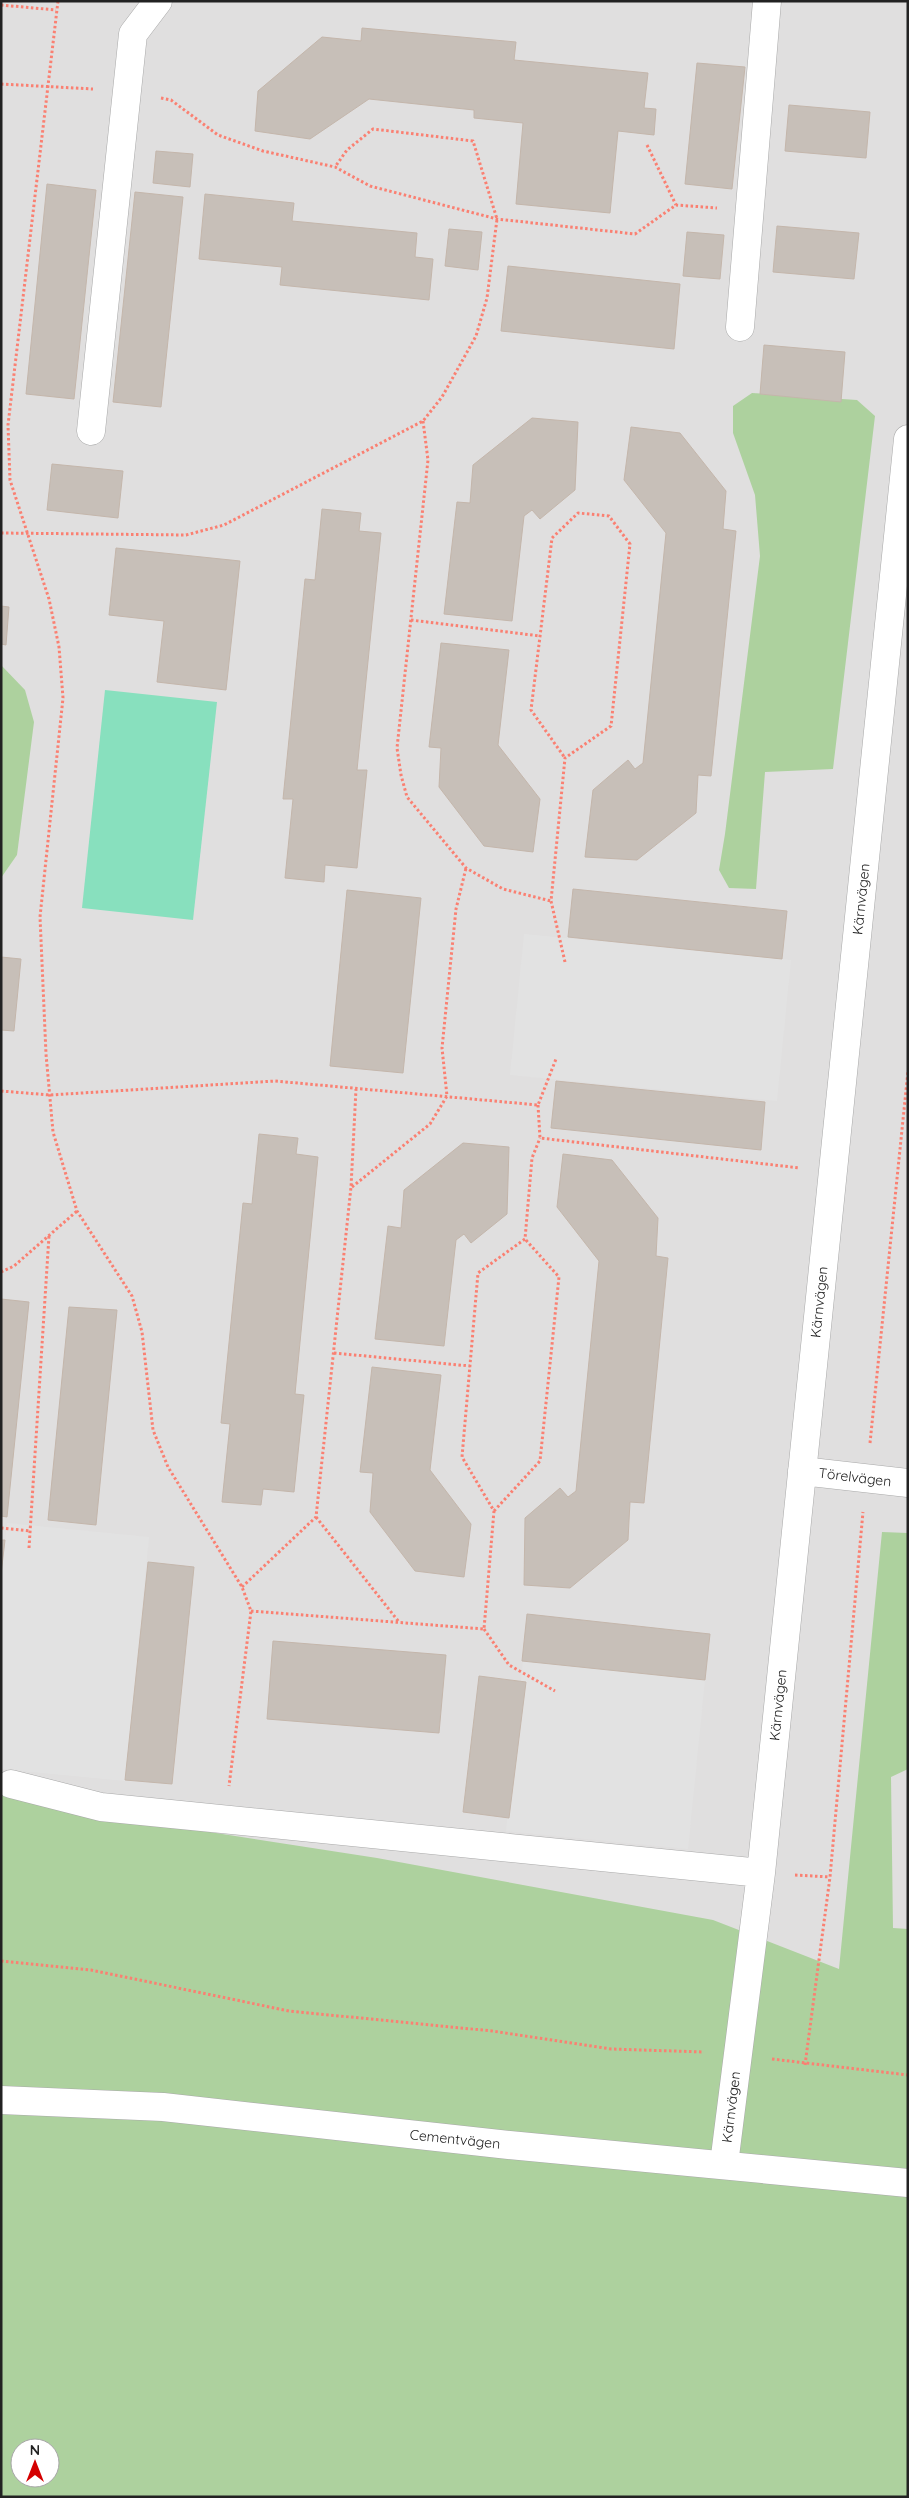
<svg xmlns="http://www.w3.org/2000/svg" width="909" height="2498" font-family="Quicksand,sans-serif">
<style>
.residential{fill:#e0dfdf}
.forest{fill:#add19e;fill-rule:evenodd}
.pitch{fill:#88e0be}
.parking{fill:#e2e2e2}
.building{fill:#c7bfb8;stroke:#c4b6ab}
.lines{fill:none;stroke-linecap:round;stroke-linejoin:round}
.minor-casing{stroke:#a9a9a9;stroke-width:29}
.path{stroke:#fa8072;stroke-width:3;stroke-dasharray:2.5 2.5;stroke-linecap:butt}
.minor{stroke:#fff;stroke-width:28}
.labels{text-anchor:middle;stroke-width:4;stroke-linejoin:round;paint-order:stroke}
.street-label{font-size:14px;fill:#222;stroke:#fff}
</style>
<rect width="100%" height="100%" fill="#f2efe9"/>
<path class="residential" d="M1,1H908V1989L68,1810L1,1792V878L17,855L1,665Z"/>
<path class="forest" d="M752,393L857,400L875,416L833,769L765,772L756,889L729,888L719,870L725,834L760,556L755,495L733,433V406Z
M1,665L25,690L34,722L17,855L1,878Z
M882,1532L908,1533V1769L891,1777L893,1928L908,1929V2497H1V1792L68,1810L377,1858L713,1920L839,1969ZM20,2448H50V2478H20Z"/>
<path class="pitch" d="M105,690L217,702L193,920L82,908Z"/>
<path class="parking" d="M524,934L791,960L777,1101L510,1075Z
M7,1523L149,1537L125,1781L1,1769V1580Z
M523,1661L705,1680L688,1849L506,1831Z"/>
<path class="building" d="M362,28L516,42L514,60L648,73L644,108L656,109L654,135L618,131L610,213L516,204L523,123L474,118V110L369,99L310,139L255,131L258,91L322,37L361,41Z
M697,63L745,67L732,189L685,184Z
M789,105L870,112L866,158L785,151Z
M156,151L193,154L190,187L153,183Z
M47,184L96,190L74,399L26,394Z
M135,192L183,197L161,407L113,402Z
M205,194L294,203L292,221L417,233L415,257L433,259L429,300L280,285L282,267L199,259Z
M777,226L859,233L854,279L773,272Z
M449,229L482,232L478,270L445,266Z
M687,232L724,235L720,279L683,276Z
M508,266L680,284L674,349L501,331Z
M764,345L845,352L841,402L760,394Z
M532,418L578,422L575,490L540,519L532,510L524,516L512,621L444,614L457,502L470,503L473,465Z
M631,427L680,433L726,491L723,529L736,531L711,776L698,775L696,813L637,860L585,857L593,790L628,760L635,769L643,763L666,533L624,480Z
M52,464L123,471L118,518L47,510Z
M322,509L361,513L359,531L381,533L357,770H367L357,868L325,865L324,882L285,878L293,799H283L305,579L315,580Z
M116,548L240,561L226,690L157,682L164,621L109,615Z
M1,606L9,607L6,645L1,644Z
M441,643L509,650L498,745L540,799L533,852L484,846L439,787L441,748L429,747Z
M573,889L787,911L782,959L568,937Z
M347,890L421,898L403,1073L330,1066Z
M1,957L21,959L14,1031L1,1030Z
M556,1081L765,1102L761,1150L551,1128Z
M259,1134L298,1138L296,1154L318,1157L295,1394L304,1395L294,1492L263,1489L261,1505L222,1502L230,1424L221,1423L243,1203L252,1204Z
M463,1143L509,1147L507,1214L471,1243L464,1234L456,1240L444,1346L375,1339L388,1226L401,1228L404,1190Z
M563,1154L612,1160L658,1218L656,1256L668,1258L644,1503L630,1502L628,1540L570,1588L524,1585L525,1518L560,1488L568,1497L576,1491L599,1261L557,1207Z
M1,1299L29,1302L7,1517L1,1516Z
M69,1307L117,1310L96,1525L48,1520Z
M372,1367L441,1375L430,1470L471,1524L464,1577L415,1571L370,1512L373,1473L360,1472Z
M1,1540H5L1,1574Z
M148,1562L194,1567L172,1784L125,1780Z
M527,1614L710,1634L705,1680L522,1661Z
M273,1641L446,1655L439,1733L267,1719Z
M479,1676L526,1682L509,1818L463,1812Z"/>
<g class="lines">
<g class="minor-casing">
<path id="minor" d="M740,327L767,1
M91,431L133,34L158,1
M802,1471L908,1483
M11,1784L101,1807L761,1873
M1,2100L163,2107L509,2145L908,2183
M724,2164L761,1873L908,439"/>
</g>
<path class="path" d="M58,1L8,425L10,480L49,599L59,647L63,698L40,917L46,1054L53,1132L77,1211L132,1296L142,1332L153,1430L168,1467L242,1587L251,1611L229,1786
M1,5L56,10
M1,84L93,89
M161,98L171,100L218,135L263,151L335,167L370,186L497,219L635,234L676,205L717,208
M647,145L676,205
M423,421L428,460L397,748L401,775L407,797L466,868L503,889L551,901
M1,533L186,535L224,525L423,421L442,397L476,336L487,298L497,219L473,141L373,129L347,150L335,167
M411,620L540,636
M565,962L551,901L565,758L611,726L630,544L609,516L578,513L552,538L531,710L565,758
M1,1091L50,1095L275,1081L538,1105L556,1059
M538,1105L540,1138L800,1168
M352,1187L430,1124L447,1096L442,1048L456,909L466,868
M1,1272L14,1266L77,1211
M334,1353L470,1366
M870,1443L908,1071
M494,1511L540,1461L559,1277L525,1239
M316,1517L399,1622
M1,1528L30,1531
M29,1548L49,1236
M242,1587L316,1517L351,1187L356,1089
M251,1611L484,1629L494,1511L462,1457L478,1273L525,1239L532,1158L540,1138
M484,1629L509,1665L555,1691
M795,1875L830,1877
M1,1961L91,1970L289,2011L492,2031L611,2049L704,2052
M772,2059L908,2075
M805,2065L830,1877L863,1512"/>
<use href="#minor" class="minor"/>
</g>
<g class="labels">
<g class="street-label">
<text transform="translate(861 899) rotate(-84)" y="5">Kärnvägen</text>
<text transform="translate(819 1302) rotate(-84)" y="5">Kärnvägen</text>
<text transform="translate(855 1477) rotate(7)" y="5">Törelvägen</text>
<text transform="translate(778 1705) rotate(-84)" y="5">Kärnvägen</text>
<text transform="translate(731 2107) rotate(-83)" y="5">Kärnvägen</text>
<text transform="translate(455 2139) rotate(6)" y="5">Cementvägen</text>
</g>
</g>
<rect width="909" height="2498" fill="none" stroke="#222222" stroke-width="5"/>
<g transform="translate(35 2463)"><circle r="24" fill="#ffffff" stroke="#a7a7a7"/>
<path d="M0-4L9 19L0 12L-9 19Z" fill="#d40000"/>
<text y="-8" font-size="14" font-weight="bold" text-anchor="middle" fill="#222222">N</text>
</g>
</svg>
